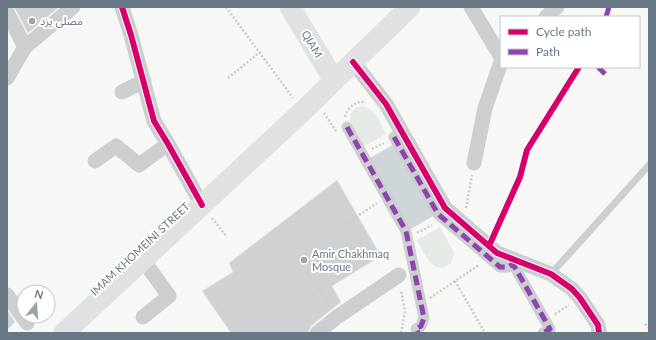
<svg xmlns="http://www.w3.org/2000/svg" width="656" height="340" font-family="Lato,'Noto Sans Arabic',sans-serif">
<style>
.green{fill:#e6eae4}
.water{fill:#cfd6d9}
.building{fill:#d0d1d2;stroke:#e6e6e6}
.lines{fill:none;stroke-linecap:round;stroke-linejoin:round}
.path{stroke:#cbcccc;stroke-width:2.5;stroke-dasharray:2 2;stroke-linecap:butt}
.service{stroke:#cccecf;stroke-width:7}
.pedestrian{stroke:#cccecf;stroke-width:11}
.minor{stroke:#cccecf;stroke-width:15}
.secondary{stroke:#e0e1e2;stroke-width:21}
.quiet{stroke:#8e44ad;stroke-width:5;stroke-dasharray:10 5;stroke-linecap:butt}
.cycleway-casing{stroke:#fff;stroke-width:8}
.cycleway{stroke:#d6006c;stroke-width:6}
.poi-dot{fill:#99a4ad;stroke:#fff;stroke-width:1.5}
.labels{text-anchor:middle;stroke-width:4;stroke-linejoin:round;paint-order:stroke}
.poi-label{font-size:11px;fill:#677786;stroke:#fff;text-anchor:start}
.street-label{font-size:11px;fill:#677786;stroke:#fff}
</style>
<rect width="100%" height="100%" fill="#f7f7f6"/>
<path class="green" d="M361,106C375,107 380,123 386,134L363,147C356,134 339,114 361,106Z
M440,227L454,253L451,263C433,278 425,253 417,240Z"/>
<path class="water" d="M393,145L433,216L411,229L370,158Z"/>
<path class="building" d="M14,7H59L28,33Z
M337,180L381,256L332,286L341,302L311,326L308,333H231L202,291L233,272L229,263Z
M7,310L15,322L7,330Z"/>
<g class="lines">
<path class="path" d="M226,7L293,98
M228,78L260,52
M324,113L336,131
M345,117C348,106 356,101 366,102
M372,149L384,143
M466,208L472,175
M212,218L227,237
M346,224L377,203
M417,233L432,225
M455,281L485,333
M319,288L330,306
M430,298L479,265
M555,314L569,305
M645,324L649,328
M401,333L405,311L401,290"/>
<path class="service" d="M551,274L649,165"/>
<path class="pedestrian" d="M347,127L406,231L424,318L421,326L416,329L418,333
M394,137L438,214L500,267H508L513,264L550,329L543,333"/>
<path class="minor" d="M122,7L131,35L154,121L168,144L202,205
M471,7L501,57
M7,12L25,47
M546,17L557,7
M353,62L386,104L445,208L497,253L551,274L572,289L580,298L598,325L599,333
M7,78L25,47L73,7
M122,92L144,81
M95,161L116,146L139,165L168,144
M474,163L485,108L501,62
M7,295L27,323
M143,317L169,296L143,260
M317,333L337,317L399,275"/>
<path class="secondary" d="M290,7L334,80
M64,333L303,111L410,7"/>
<path class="quiet" d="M606,17L609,7
M598,67L606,75
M347,127L406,231L424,318L421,326L416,329L418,333
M394,137L438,214L500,267H508L513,264L550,329L543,333"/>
<g class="cycleway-casing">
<path id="cycleway" d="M122,7L131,35L154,121L168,144L202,205
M353,62L386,104L445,208L497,253L551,274L572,289L580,298L598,325L599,333
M489,246L520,177L527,150L579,67"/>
</g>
<use href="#cycleway" class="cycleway"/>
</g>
<g class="poi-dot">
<circle cx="32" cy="21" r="4"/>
<circle cx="304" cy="260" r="4"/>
</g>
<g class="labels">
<g class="poi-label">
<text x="40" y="25">مصلی یزد</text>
<text x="312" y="258">Amir Chakhmaq<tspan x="312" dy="13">Mosque</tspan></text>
</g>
<g class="street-label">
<text transform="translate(312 44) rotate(59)" y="4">QIAM</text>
<text transform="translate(140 249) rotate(-43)" y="4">IMAM KHOMEINI STREET</text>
</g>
</g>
<rect width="656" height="340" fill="none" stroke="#677786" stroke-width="16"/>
<rect x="500" y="16" width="140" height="52" fill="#ffffff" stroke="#c2c9cf"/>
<rect x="508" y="29" width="20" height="6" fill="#d6006c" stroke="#c2c9cf"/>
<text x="536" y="36" font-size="12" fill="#677786">Cycle path</text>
<rect x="508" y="49" width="20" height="6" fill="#8e44ad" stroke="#c2c9cf"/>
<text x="536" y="56" font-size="12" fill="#677786">Path</text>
<g transform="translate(36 304) rotate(17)"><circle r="19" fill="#ffffff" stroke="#c2c9cf"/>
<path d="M0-3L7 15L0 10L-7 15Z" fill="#99a4ad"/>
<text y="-6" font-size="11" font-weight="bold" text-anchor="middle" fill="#677786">N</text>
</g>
</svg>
